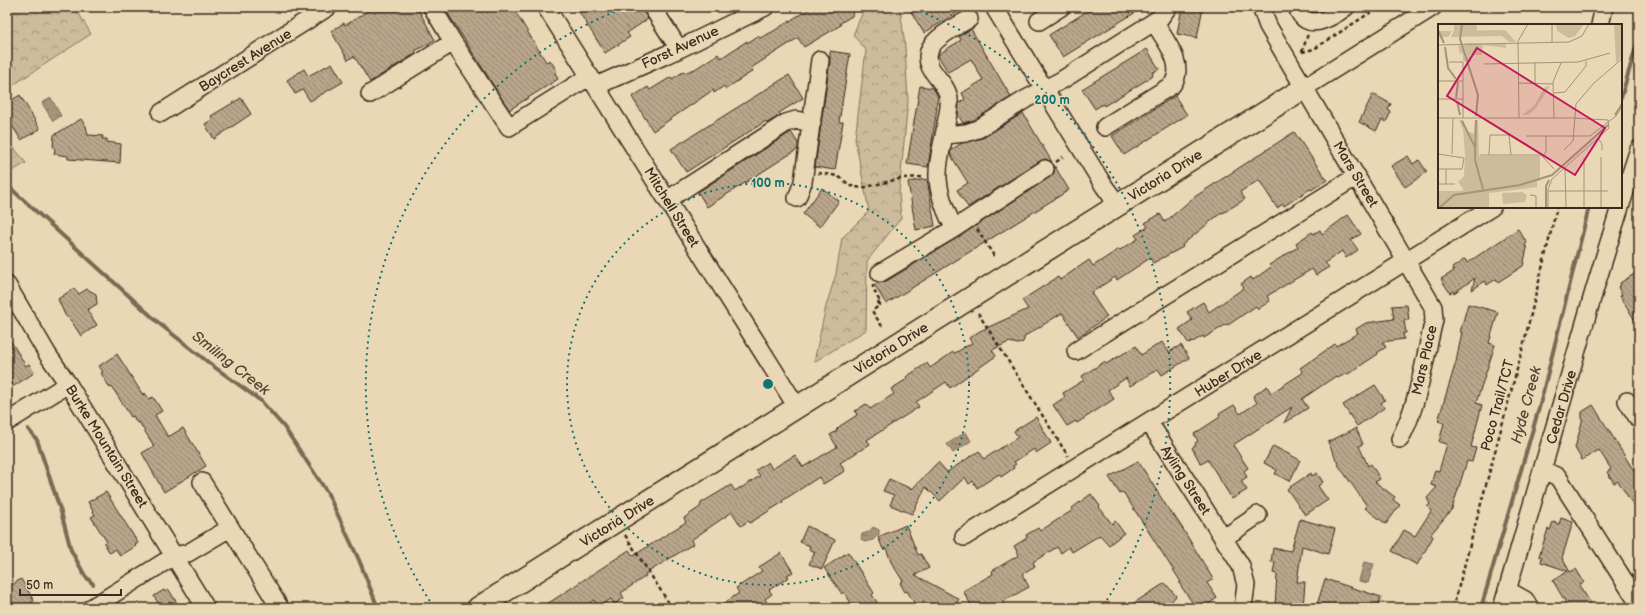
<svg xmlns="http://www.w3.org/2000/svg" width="1646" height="615" font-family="'Balsamiq Sans',sans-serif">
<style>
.forest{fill:url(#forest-crowns);stroke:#84725d}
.water{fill:url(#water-ripples);stroke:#7b6955}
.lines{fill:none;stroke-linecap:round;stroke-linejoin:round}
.stream{stroke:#7b6955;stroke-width:4}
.building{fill:url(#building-back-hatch);stroke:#3b2a1e}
.minor-casing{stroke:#3b2a1e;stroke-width:20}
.major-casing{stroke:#3b2a1e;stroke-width:24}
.path{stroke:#3b2a1e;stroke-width:2.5;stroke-dasharray:4 3;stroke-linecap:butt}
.minor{stroke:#ead7b5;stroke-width:17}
.major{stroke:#ead7b5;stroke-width:21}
.ring{fill:none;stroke:#0f766e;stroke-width:2;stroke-dasharray:2 4}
.labels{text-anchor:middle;stroke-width:3;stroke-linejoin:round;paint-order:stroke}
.street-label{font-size:14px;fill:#3b2a1e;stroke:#ead7b5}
.water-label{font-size:15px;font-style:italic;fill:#564435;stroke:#ead7b5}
.inset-river{fill:none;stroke:#a6937a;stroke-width:2}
.inset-road{fill:none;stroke:#a49279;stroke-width:1}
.view{fill:#c2185b;fill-opacity:0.15;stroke:#c2185b;stroke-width:2}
.inset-edge{fill:none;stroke:#3b2a1e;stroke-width:2}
.centre{fill:#0f766e;stroke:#ead7b5;stroke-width:2}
.ring-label{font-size:12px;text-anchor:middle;font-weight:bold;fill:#0f766e;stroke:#ead7b5;stroke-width:3;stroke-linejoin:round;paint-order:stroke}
</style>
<defs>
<pattern id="forest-crowns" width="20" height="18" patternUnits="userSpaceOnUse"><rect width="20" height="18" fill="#cebb9c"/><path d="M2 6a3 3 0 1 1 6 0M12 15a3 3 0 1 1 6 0" fill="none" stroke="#a8987f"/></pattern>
<pattern id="water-ripples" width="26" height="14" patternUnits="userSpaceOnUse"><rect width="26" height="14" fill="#a6937a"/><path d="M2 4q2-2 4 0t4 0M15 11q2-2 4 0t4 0" fill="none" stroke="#887863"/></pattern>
<pattern id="building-back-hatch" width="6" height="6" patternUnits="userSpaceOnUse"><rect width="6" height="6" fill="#b9a68b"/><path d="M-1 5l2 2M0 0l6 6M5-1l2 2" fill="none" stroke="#988771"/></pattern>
</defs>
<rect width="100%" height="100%" fill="#ead7b5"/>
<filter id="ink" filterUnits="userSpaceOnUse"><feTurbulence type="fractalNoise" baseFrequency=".025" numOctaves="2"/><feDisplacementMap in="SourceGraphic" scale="8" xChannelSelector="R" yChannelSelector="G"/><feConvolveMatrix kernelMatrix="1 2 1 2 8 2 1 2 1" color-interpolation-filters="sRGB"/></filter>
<g filter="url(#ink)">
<path class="forest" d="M7,7H75L91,34L7,89Z
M865,7H900L905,47L908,101L899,193L901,218L867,261L866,330L814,362L826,306L836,274L842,238L869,211L855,139L866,50L853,35Z
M7,139L26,163L7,174Z"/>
<path class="water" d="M51,98L61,116L53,121L42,103Z
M966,432L971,441L953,453L947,444Z
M873,527L879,530V534L873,540L864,542L861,539L862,534L869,532Z
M1364,562L1374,564L1368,583L1359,581Z"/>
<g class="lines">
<path class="stream" d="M1621,98L1639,37
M7,185L161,325L213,366L261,401L284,427L327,492L359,560L378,608
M28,429L37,440L61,512L71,550L85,576L93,584
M1481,608L1539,408L1589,207"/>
</g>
<path class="building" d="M374,7H417L435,40L415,51L416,53L370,82L354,56L348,60L331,31L344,23L345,25L349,23Z
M444,7H510L518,16L546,62L550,60L557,71L555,73L558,79L509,110Z
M576,7H642L648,19L627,33L630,37L605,53Z
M812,7H853L852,16L840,23L841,25L831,31L804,47L798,38L751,68L753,71L736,82L726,89L724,86L714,93L713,90L653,131L632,97L648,87L650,90L671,77L672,79L683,72L684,73L695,69L718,54L721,58L747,41V43L758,36L760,38L772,32Z
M908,7H966L924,33Z
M1094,7H1144L1063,57L1049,35Z
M1182,7H1203L1197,38L1177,34Z
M971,29L1011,97L974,120L963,123L958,115L959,103L965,99L962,93L983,80L971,59L948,72L938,56L939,54L961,40L959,36Z
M1147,49L1159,69L1152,73L1153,76L1104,106L1103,104L1095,109L1082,89Z
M830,51L850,54L839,122H843L835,170L815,167L830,61Z
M332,63L343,82L310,101L303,90L295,94L287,80L304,69L308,76Z
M789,75L803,98L779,113L781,115L767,123L766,121L686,172L671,149Z
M920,86L933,88L938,96L936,109L937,108L928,167L907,164Z
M1373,94L1391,104L1388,110L1391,112L1386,122L1382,120L1376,131L1359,122Z
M20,95L40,129L21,140L10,122L7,124V103Z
M1175,96L1187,115L1124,155L1112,136Z
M241,98L251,114L214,139L205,124L213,119L211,116Z
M1023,113L1052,162L1045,159L1040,161L968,207L957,190L968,183L950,154L951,150L962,143L983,138Z
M81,119L86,126L88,135L103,136L102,139H107V142L121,144L120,163L68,159V156L54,154L55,149L53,146L54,135Z
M791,132L798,143V149L707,207L698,192Z
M1294,132L1327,180L1311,190L1310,189L1284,206L1283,204L1277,208L1259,180L1240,192L1245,199L1223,213L1222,212L1182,245L1183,247L1153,263L1150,258L1117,280L1115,277L1091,293L1107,317L1078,337L1062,313L1025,336L1023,342L1018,344L1009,342L992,350L996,356L950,388L946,382L916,402L919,407L867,440L870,444L840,463L845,471L823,484L819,477L782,501L783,502L750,523L748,521L741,526L732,512L691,540L693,544L645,574L646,576L621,593L624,598L614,604L611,599L598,607L594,600L582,608H541L629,550L633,556L686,522L684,518L700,507L701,503L731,485L735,491L741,487V488L760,476L756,470L768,462L772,469L795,455L803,467L837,447L830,435L837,431L836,430L840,426L857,415L855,411L866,404L870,409L894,394L891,389L907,379L906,377L927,363L930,368L953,352L955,353L972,343L969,338L980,331L1028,309L1022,300L1058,277L1060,280L1089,260L1093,266L1119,249L1120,250L1138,239L1135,235L1148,227L1145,223L1160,214L1165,222L1193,198Z
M1408,156L1413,164L1419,160L1427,172L1405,187L1391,166Z
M1054,165L1069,190L886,304L874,284L885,282L960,236L1050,177L1054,173Z
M927,179L935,226L916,230L908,182Z
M822,188L839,201L820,227L803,214Z
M1348,215L1361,234L1351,240L1358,250L1346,258L1342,251L1325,263L1329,267L1316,275L1312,269L1267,296L1270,301L1258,309L1256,306L1228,325L1227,324L1204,338L1203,336L1189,344L1179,329L1192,320L1187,312L1203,302L1209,312L1244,288L1241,284L1251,277L1253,280L1271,267L1269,265L1298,247L1296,243L1312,232L1313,234L1320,230L1322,234Z
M1518,229L1527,243L1525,245L1527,248L1523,266L1498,282L1496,279L1487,285L1485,281L1472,290L1475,278L1454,293L1453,291L1450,293L1441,279L1454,271L1452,268L1465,259L1467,263Z
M1639,271V327L1620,296L1622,295L1618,287L1621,285L1620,283Z
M74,288L79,294L87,289L96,294L97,304L87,310L97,325L81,336L72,322L65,315L58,299Z
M1468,304L1498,312L1489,343L1495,345L1476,403L1482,405L1471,447L1476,448L1472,462L1467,461L1452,509L1431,534L1433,537L1417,565L1392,551L1404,530L1415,536L1431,511L1427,507L1430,504L1427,498L1437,487L1431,485L1435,470L1439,471L1447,444L1439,442L1444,423L1438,421L1456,362L1462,332H1460Z
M1407,305L1409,320H1404L1406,333H1403L1404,339L1382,342L1386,347L1377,353L1378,354L1348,374L1347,373L1338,378L1336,376L1302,399L1308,408L1284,423L1292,407L1233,445L1248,468L1244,471L1247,477L1241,481L1247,490L1232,499L1208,460L1201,464L1192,448L1196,445L1195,443L1198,441L1194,434L1220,417L1219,414L1234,405L1240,414L1257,403L1253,396L1267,386L1271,393L1301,374L1303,372L1300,368L1322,353L1335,344L1336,346L1358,333L1356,329L1366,323L1394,319L1392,306Z
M7,335L26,366L29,364L34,373L14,386L12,383L7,386Z
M1162,342L1169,352L1181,345L1189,358L1162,375L1158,369L1130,386L1126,378L1108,390L1114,399L1077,423L1076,421L1067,426L1053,405L1065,397L1063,393L1084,380L1082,376L1104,362L1106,364L1136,346L1141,355Z
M117,354L143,395L145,393L149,399L153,397L162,411L155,415L168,437L183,428L206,466L164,492L142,453L154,446L139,422L137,423L133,416L131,417L112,387L110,388L101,373L103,372L99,366Z
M1375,385L1385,400L1381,403L1384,408L1357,426L1343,405Z
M1593,405L1639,479V514L1618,481L1614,483L1607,472L1611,469L1599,450L1582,460L1575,448L1582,422V412Z
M1036,417L1051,443L1036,453L1034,449L1014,462L1016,464L1013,466L1014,468L1001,477L999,474L977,488L973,481L969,484L965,477L940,501L926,487L912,514L890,505L894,495L883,491L889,479L912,489L938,462L947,472L979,451L984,459L1018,437L1014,431Z
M1356,428L1363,444L1359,446L1368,466L1371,464L1380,479L1375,482L1395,497L1393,500L1400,505L1386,524L1365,508L1367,506L1339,466L1328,442Z
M1273,446L1300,460L1290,481L1275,474L1277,470L1264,463Z
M1138,461L1172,515L1173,514L1181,526L1213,579L1207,583L1217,598L1203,608H1196L1179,583L1181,582L1123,492L1120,494L1109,477Z
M1311,473L1312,476L1317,473L1323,482L1318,486L1328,500L1305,515L1287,489Z
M106,492L138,543L135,545L136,546L120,556L116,549L110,553L104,543L107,542L91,517L95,515L88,502Z
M1091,494L1100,506L1099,507L1112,524L1115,521L1124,533L1109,545L1100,535L1072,552L1069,547L1061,553L1057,547L1033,562L1035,566L1022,574L1029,587L1002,602L1006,608H973L963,591L993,574L992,571L1019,555L1014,546L1027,538L1026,535L1038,528L1040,531L1073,510L1072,508Z
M1561,518L1573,522L1562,558L1570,572L1576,569L1584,582L1579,585L1594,608H1569L1553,581L1568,571L1541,562L1542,557L1539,556L1548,529L1550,530L1553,522L1559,524Z
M1300,519L1335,529L1328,554L1302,546L1297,582H1305L1303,608L1275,607L1277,574L1273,573L1275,562H1271L1273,548L1291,551Z
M906,525L918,555L921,554L929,568L915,575L959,599L954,608H922L915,604L907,591L905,592L900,583L903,581L891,562L886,548L883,549L878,537Z
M807,526L835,540L822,569L809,564L815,552L809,549L810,546L800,542Z
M848,552L874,593L872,595L881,608H854L844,592L842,594L824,568Z
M781,553L793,572L787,575L789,577L769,590L772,594L765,599L767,603L759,608H717L739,593L736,588L762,571L759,567Z
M21,579L34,601L23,608H7V588Z
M1325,579L1381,597L1377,608H1316Z
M1165,583L1176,596L1166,608H1126Z
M164,590L165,592L169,590L180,608H161L154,596Z"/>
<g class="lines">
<g class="minor-casing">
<path id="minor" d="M432,7L453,42L509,127L590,76
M546,7L797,407
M652,7L679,49
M994,7L1104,186L1118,205
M1261,7L1268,26L1433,307L1434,320C1424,360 1419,403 1400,439
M1297,7C1306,34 1331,18 1346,7
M1039,21L1061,7
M1600,25L1604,7
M596,86L679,49L765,7
M1304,88L1433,7
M370,94L453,42
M161,113L328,7
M1105,127L1172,85C1187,65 1164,39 1154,22
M945,135L966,133L978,129L1026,99L1062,80L1160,18L1168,7
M797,198L803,182L820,60
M667,200L786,123L796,120L812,123
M1621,204L1639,149
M955,228C946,215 937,189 938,173C938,157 944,140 946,124C947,117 950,108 949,100C948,81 923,72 929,51C933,38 957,26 969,19
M880,273L955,228L1045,169
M7,285L48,355L68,384L206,608
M1076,351L1357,176
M1627,401L1639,420
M7,422L68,384
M1149,422L1241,566L1246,585L1243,608
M1543,470L1558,477L1639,604
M202,482L280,608
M964,537L1492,207
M1224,538L1258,515
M1507,590L1525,600L1530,608
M91,608L174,556L188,553L230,528
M1502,608L1595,288L1620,207"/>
</g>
<g class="major-casing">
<path id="major" d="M478,608L1304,88"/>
</g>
<path class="path" d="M1302,52L1314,49L1379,7
M1302,52L1308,34
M1056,162L1063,157
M818,173L838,176L851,186L862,188L903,178L923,177
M977,229L994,256
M873,284V288L879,300L877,301L880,305L872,311L882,326
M978,313L1068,456
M625,535L672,608
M1453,608L1523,347L1557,207"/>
<use href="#minor" class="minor"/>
<use href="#major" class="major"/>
</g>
</g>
<g class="ring">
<circle cx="768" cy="384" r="201"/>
<path d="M433 606A402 402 0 0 1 627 7M909 7A402 402 0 0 1 1103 606"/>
</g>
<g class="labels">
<g class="street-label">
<text transform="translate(680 47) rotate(-25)" y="5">Forst Avenue</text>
<text transform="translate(245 60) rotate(-32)" y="5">Baycrest Avenue</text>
<text transform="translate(1356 174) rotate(59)" y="5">Mars Street</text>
<text transform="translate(1165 175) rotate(-32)" y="5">Victoria Drive</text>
<text transform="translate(672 207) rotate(58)" y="5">Mitchell Street</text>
<text transform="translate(891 348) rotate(-32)" y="5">Victoria Drive</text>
<text transform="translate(1424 360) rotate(-77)" y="5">Mars Place</text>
<text transform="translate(1228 373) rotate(-32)" y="5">Huber Drive</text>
<text transform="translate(1497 405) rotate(-75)" y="5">Poco Trail/TCT</text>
<text transform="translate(1561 407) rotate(-74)" y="5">Cedar Drive</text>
<text transform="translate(107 446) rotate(58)" y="5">Burke Mountain Street</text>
<text transform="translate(1186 480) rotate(57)" y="5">Ayling Street</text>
<text transform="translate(617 521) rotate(-32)" y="5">Victoria Drive</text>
</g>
<g class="water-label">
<text transform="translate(231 363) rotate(38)" y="5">Smiling Creek</text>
<text transform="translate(1526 405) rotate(-75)" y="5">Hyde Creek</text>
</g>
</g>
<g transform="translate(1438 24)">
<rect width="184" height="184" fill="#ead7b5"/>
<path d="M67,6L78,18H71L64,12L13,13L16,7ZM0,7H14L10,13H0Z" fill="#cebb9c"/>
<path d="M16,0H38L39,7H16ZM118,0H146L137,12L131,14L119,7ZM176,0H184V33L178,39ZM29,19L68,20V24L45,21L44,31H32L33,38L25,37V30L22,29L20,22ZM112,62L98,84L90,91H84L96,82L107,63ZM21,96H25L30,108L36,109L37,96H40L41,132H102V157H99V163L51,169V184H0V167H24L25,165L20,158L26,152L27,132L25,105Z" fill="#cebb9c"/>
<path d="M84,168L89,171L87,178L65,180L64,169Z" fill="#cebb9c"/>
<path class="inset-river" d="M24,0L22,15L40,71L38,92M0,6L6,19M7,23L10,44L18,55M18,74L20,58M19,77L22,91M177,91L184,80M38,96L37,136L45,165M24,97L37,123M1,184L16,171L82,161L114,151L170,101M108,184V162L111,156"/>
<path class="inset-road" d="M114,0V19M0,21L131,18L144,12L151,0M11,38H25V94M97,39V61M46,40L140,38L172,29M0,57H25M81,59L115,60M116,69L127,68L148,42V37M0,75H25M0,94H136M81,94L80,17L90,0M116,94L115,58L123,39M136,94L170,96M88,112H152L178,92L184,83M160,114L164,120V126M126,126L135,117L138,80L156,59L184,35M0,130L26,134L24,145H0M14,130L15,94M42,131H103L116,145M51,131L52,111H71L73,131M105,132L108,128V112M146,134V184M127,143L128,184M0,160H17M8,160V145M110,167H170M92,171L98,172V184M110,184V165L114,155L171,104L170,96M163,184V133"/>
<path class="view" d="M39,24L167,104L137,151L9,72Z"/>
<rect width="184" height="184" class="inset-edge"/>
</g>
<circle cx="768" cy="384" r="6" class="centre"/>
<g class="ring-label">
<text x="1052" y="104">200 m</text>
<text x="768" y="187">100 m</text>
</g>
<rect width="1646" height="615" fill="none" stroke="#ead7b5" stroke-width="24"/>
<rect x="12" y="12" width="1622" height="591" fill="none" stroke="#3b2a1e" stroke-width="1.5" filter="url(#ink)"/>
<path d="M20 589v6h101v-6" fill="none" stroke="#3b2a1e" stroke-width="2"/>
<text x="26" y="589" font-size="12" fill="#3b2a1e" stroke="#ead7b5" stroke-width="3" paint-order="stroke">50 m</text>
</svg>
